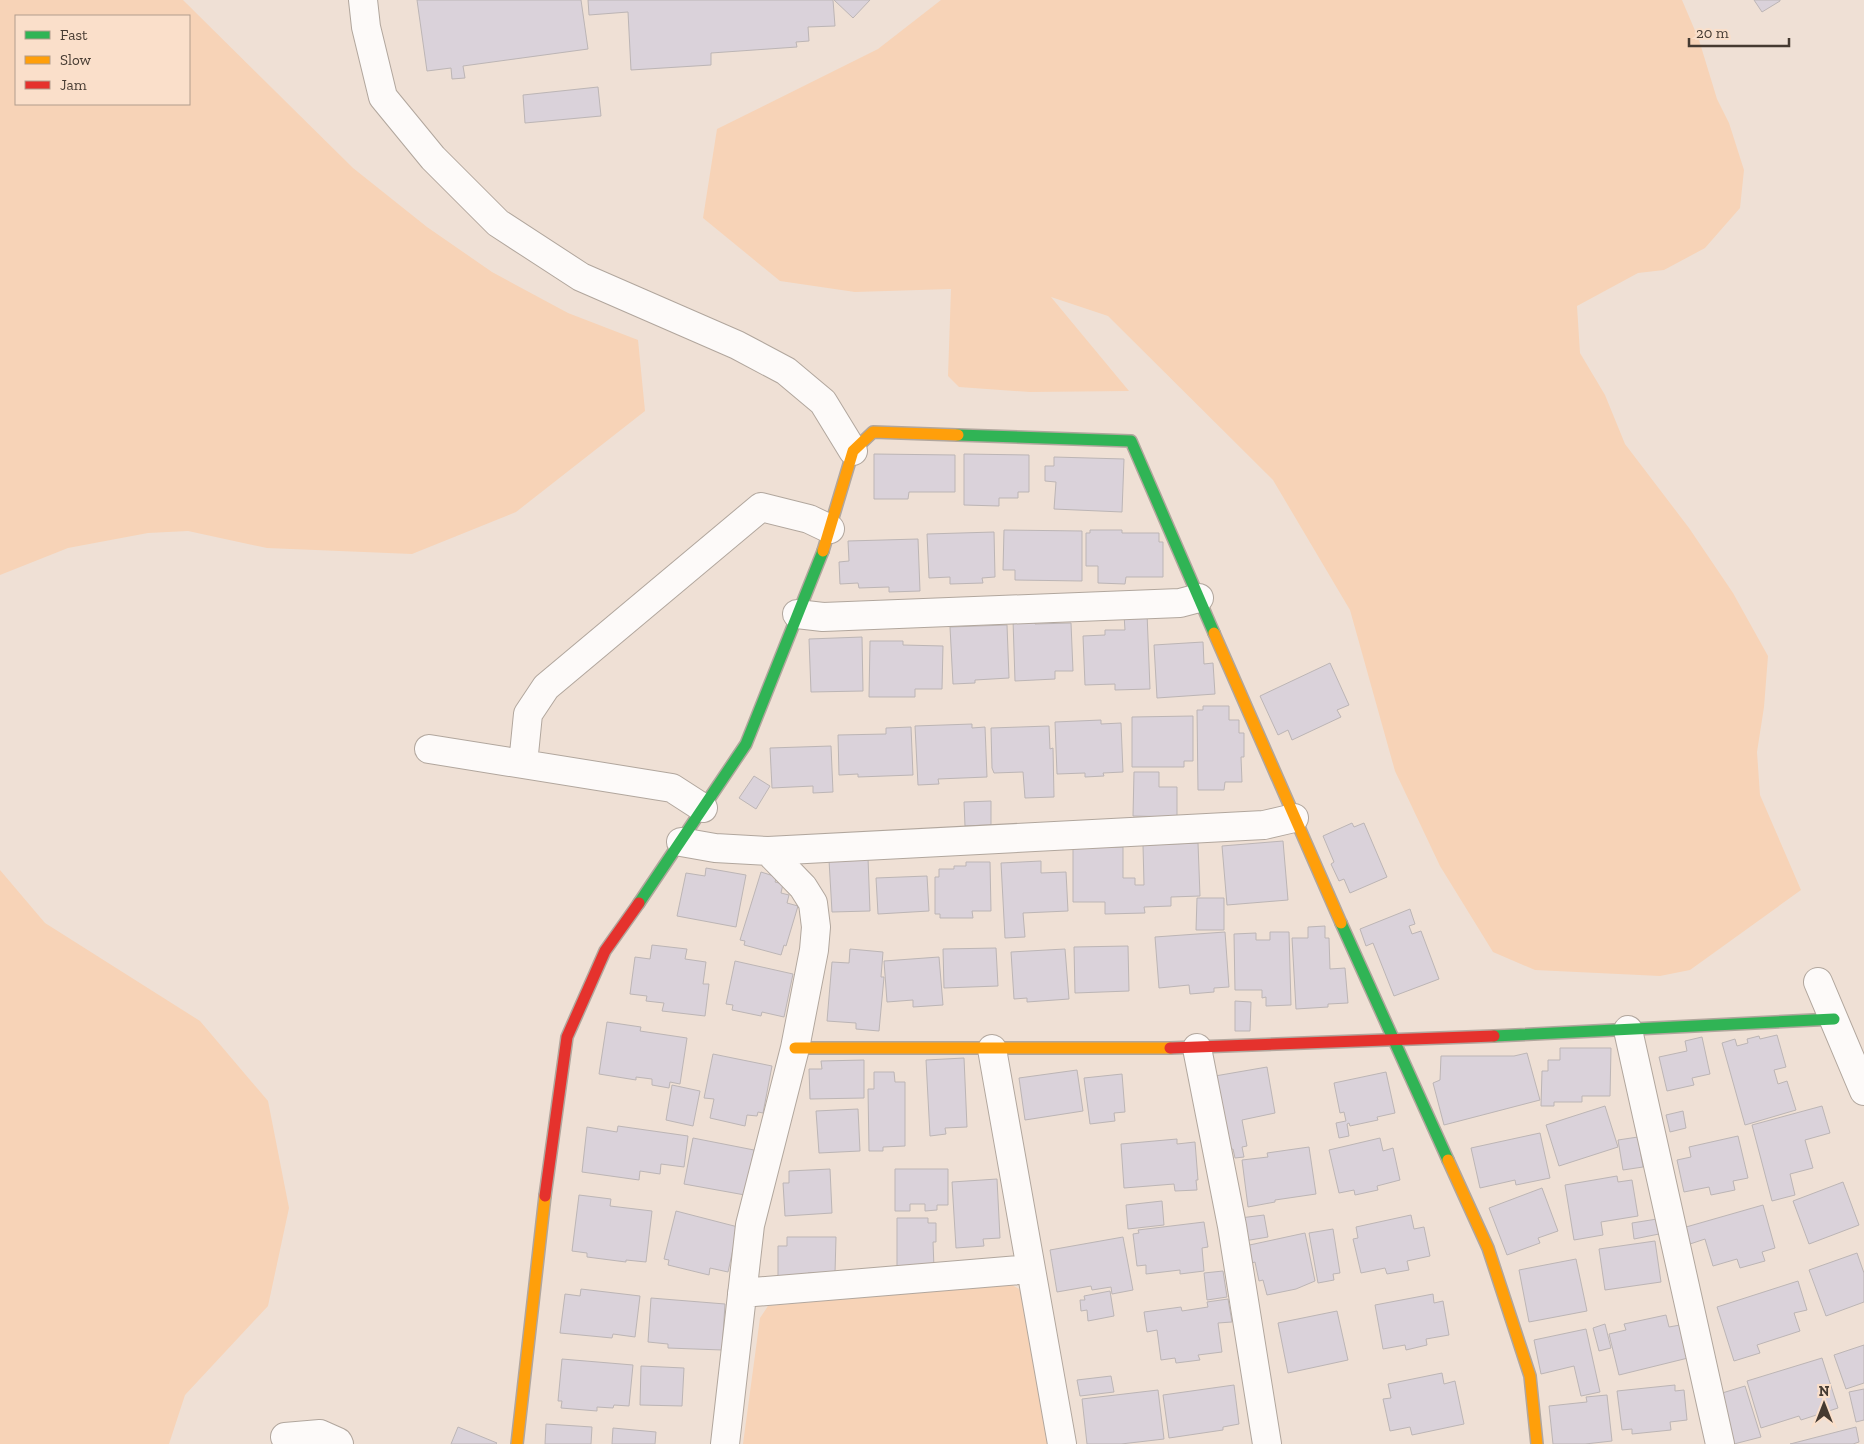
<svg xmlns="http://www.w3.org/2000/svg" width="1864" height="1444" font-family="'Zilla Slab',serif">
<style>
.green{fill:#f7d3b7;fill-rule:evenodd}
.building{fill:#dad2da;stroke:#bcb5b5}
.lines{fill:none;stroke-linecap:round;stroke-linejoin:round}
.street-casing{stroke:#b1a69d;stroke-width:30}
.fast-casing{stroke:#b1a69d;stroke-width:14}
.slow-casing{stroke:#b1a69d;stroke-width:14}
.jam-casing{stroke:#b1a69d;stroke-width:14}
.street{stroke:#fdfaf9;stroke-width:28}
.fast{stroke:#30b455;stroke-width:11}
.slow{stroke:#ff9f0a;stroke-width:11}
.jam{stroke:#e5322d;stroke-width:11}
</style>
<rect width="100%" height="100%" fill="#efe0d5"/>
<path class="green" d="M0,0H183L353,168L427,227L492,272L568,313L638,340L645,411L516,512L412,554L267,548L188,531L148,533L68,548L0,575ZM16,16H189V104H16Z
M941,0H1682L1699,40L1717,99L1729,123L1744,170L1740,208L1705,248L1664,270L1638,273L1577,306L1580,353L1605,395L1625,444L1689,528L1733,593L1768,656L1764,707L1757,752L1760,795L1801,890L1690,970L1660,976L1535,970L1493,952L1440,866L1395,771L1350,610L1273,480L1108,316L1051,297L1129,391L1030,392L959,387L948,376L951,289L855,292L780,281L703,218L717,129L878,49Z
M0,870L45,923L200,1021L268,1101L289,1208L268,1306L185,1395L169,1444H0Z
M1010,1284L1023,1291L1048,1444H743L760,1318L768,1306Z"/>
<path class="building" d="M417,0H581L588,49L463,66L465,78L452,79L451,68L427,71Z
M588,0H833L835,26L808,27L809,41L796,42L797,47L711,53V65L631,70L628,12L589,15Z
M834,0H870L853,18Z
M1754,0H1780V1L1762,12Z
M598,87L601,116L525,123L523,95Z
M874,454L955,455V492H909L908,499H874Z
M964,454L1029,455V492H1018V498H999V506L964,505Z
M1054,457L1124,459L1122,512L1054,509L1056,482L1045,481V466H1054Z
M1004,530L1082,531V581L1015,580V570H1003Z
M1090,530H1122V533H1159V542H1163V577H1126L1125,584L1098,583V566H1086V533H1090Z
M994,532L995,577L982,578L983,583L950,584V577L929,578L927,534Z
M918,539L920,591L889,592V587L859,588L858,583L840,584L839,562L849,561L848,541Z
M1147,613L1150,689L1115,690V684L1085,685L1083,636L1105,635V630H1125L1124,615Z
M1013,620H1035V624L1071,623L1073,671H1055V679L1015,681Z
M1007,625L1009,678L975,680V683L953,684L950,627Z
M862,637L863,691L811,692L809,639Z
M870,641H903V645L943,646L942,689H915V697H869Z
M1203,642L1204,664L1213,663L1215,694L1157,698L1154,645Z
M1330,663L1349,705L1337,710L1341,717L1292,740L1288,730L1278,735L1260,696Z
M1203,706H1229V720H1239V733H1244V757H1241L1242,782H1225L1224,790H1198L1197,710H1203Z
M1193,716V761H1184V767H1132V717Z
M1101,720V724L1121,723L1123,772L1103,773L1104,776L1085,777V773L1057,774L1055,722Z
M972,724V728L985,727L987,777L938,779L939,784L918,785L915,726Z
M1049,726L1050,749L1053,748L1054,797L1025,798L1023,772L994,773L992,768L991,728Z
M911,727L913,775L858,777V774L839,775L838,735L886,734V728Z
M831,746L833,792L813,793V786L772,788L770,748Z
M1134,772H1159V787H1177V817L1133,816Z
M754,776L770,786L756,809L739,798Z
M991,801V825L965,826L964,802Z
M1352,823L1354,827L1364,823L1387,877L1350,893L1344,879L1339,881L1331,864L1334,862L1323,836Z
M1283,841L1288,900L1227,905L1222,846Z
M1198,843L1200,896L1171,897V906L1144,907L1145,913L1105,914V902H1073V848L1123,847V878H1135V885H1144L1143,845Z
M868,858L870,911L832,912L829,860Z
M1041,861V873L1066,872L1068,911L1023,913L1025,937L1005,938L1001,863Z
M966,862H990L991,911H972L973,918H940V914H935V877H939V869H954V866H966Z
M706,868L746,875L736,927L677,916L686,873L705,876Z
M761,872L777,877L775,882L783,884L781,893L789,895L787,903L798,906L786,946L784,945L781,955L744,945L745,941L740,940Z
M927,876L929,911L878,914L876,878Z
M1197,898H1224V930H1196Z
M1410,909L1415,924L1409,926L1412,934L1421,931L1439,979L1394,996L1373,943L1366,946L1360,929Z
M1325,926V938H1329L1330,969L1345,968L1348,1003L1328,1004V1007L1296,1009L1292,938H1308V927Z
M1225,932L1229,987L1214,988V992L1190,994L1189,985L1159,988L1155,937Z
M1270,932H1289L1291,1005L1266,1006V997L1262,998V990H1235L1234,934L1256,933V940H1270Z
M652,945L687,949L685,959L706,962L703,984H709L705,1016L662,1011L664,1003L646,1001L647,996L630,994L635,957L650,959Z
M1128,946L1129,991L1075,993L1074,947Z
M996,948L998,986L944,988L943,949Z
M850,949L883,952L881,977H884L879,1031L856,1029V1023L827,1021L832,962L849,963Z
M1065,949L1069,999L1027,1002V998L1014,999L1011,952Z
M939,957L943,1005L913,1007V1000L887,1002L884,961Z
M735,961L793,974L784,1017L762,1012L761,1016L732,1010L733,1005L726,1004Z
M1235,1001L1251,1002L1250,1031H1235Z
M607,1022L641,1027L640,1031L687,1038L680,1084L670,1082L669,1088L652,1085V1079L636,1077V1080L599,1074Z
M1777,1035L1786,1067L1774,1070L1778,1084L1787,1081L1796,1110L1745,1125L1722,1043L1735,1039L1737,1046L1748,1043L1747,1039L1759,1036L1760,1039Z
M1702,1037L1710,1074L1692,1078L1694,1085L1667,1091L1659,1057L1687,1051L1685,1041Z
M1560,1048H1611L1610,1096H1582V1102H1554V1106H1541L1542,1071H1548V1060H1560Z
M1527,1053L1540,1100L1444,1125L1433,1083L1440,1080L1441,1056H1514Z
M713,1054L772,1066L763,1113L758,1112L757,1116L747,1115L745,1126L710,1118L714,1099L704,1098Z
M964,1058L967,1127L945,1128L946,1134L930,1136L926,1060Z
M864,1060V1098L810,1099L809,1069H822L821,1061Z
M1267,1067L1275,1113L1242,1120L1247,1146L1242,1147L1244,1157L1235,1158L1233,1149L1228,1150L1215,1076Z
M1077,1070L1083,1111L1025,1120L1019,1078Z
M874,1072H894L895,1082H905V1146L883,1147V1151H869L868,1089H874Z
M1386,1072L1395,1113L1377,1117L1378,1120L1350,1126L1349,1123L1347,1124L1349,1136L1339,1138L1336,1123L1346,1121L1344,1112L1340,1113L1334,1083Z
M1122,1074L1125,1112L1114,1113L1115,1121L1090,1124L1084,1078Z
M672,1085L700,1091L693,1126L666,1120Z
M1605,1106L1618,1147L1559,1166L1546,1125Z
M1822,1106L1830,1133L1805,1140L1813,1168L1790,1174L1795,1195L1772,1201L1752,1125Z
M858,1109L860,1151L819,1153L816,1111Z
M1683,1111L1686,1128L1670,1132L1666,1115Z
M618,1126L688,1136L684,1167L661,1164L660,1174L640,1171L639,1180L582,1172L587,1127L617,1132Z
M1540,1133L1550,1178L1516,1185L1515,1180L1480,1188L1471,1148Z
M1738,1136L1748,1178L1733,1181L1735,1190L1711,1195L1709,1187L1684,1192L1677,1160L1691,1157L1689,1147Z
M1638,1137L1643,1167L1623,1170L1618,1140Z
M693,1138L754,1150L745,1195L684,1184Z
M1380,1138L1383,1151L1393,1148L1400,1180L1377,1186L1378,1190L1355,1195L1354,1190L1339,1193L1329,1150Z
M1177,1139V1144L1195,1142L1198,1180H1196L1197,1190L1175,1191L1174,1184L1124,1188L1121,1144Z
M1309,1147L1316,1194L1275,1200V1202L1248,1207L1242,1160L1268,1157L1267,1153Z
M830,1169L832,1213L785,1216L783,1183H789V1171Z
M895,1169H948V1205H937V1210L925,1211V1204H910V1211H895Z
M1617,1176L1618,1182L1632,1180L1638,1216L1601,1222L1603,1235L1574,1240L1565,1185Z
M997,1179L1000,1238L983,1239L984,1246L956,1248L952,1182Z
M1843,1182L1859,1225L1809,1244L1793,1201Z
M1542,1188L1558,1231L1538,1238L1540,1243L1507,1255L1489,1208Z
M579,1195L611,1199L610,1206L652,1211L646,1262L626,1260V1262L587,1257V1253L572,1251Z
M1162,1201L1164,1225L1128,1229L1126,1205Z
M1763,1205L1775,1248L1762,1252L1765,1261L1740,1268L1737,1259L1713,1266L1705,1239L1690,1244L1686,1227Z
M676,1211L738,1227L728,1272L710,1268L709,1275L668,1265L669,1260L664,1259Z
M1264,1215L1268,1237L1244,1241L1240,1218Z
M1411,1215L1414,1229L1424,1227L1430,1256L1407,1261L1409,1270L1387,1274L1385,1268L1361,1273L1353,1239L1358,1238L1356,1227Z
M897,1218H928V1223H936V1242H933L934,1268H897Z
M1657,1219L1659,1234L1634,1239L1632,1223Z
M1204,1222L1208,1247L1202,1248L1204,1271L1180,1274V1270L1146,1274V1265L1137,1266L1133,1234L1139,1233L1138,1230Z
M1333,1229L1340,1273L1333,1274L1334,1280L1318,1283L1309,1233Z
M1305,1233L1315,1281L1296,1289L1267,1295L1263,1280L1259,1281L1255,1262L1249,1264L1245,1246Z
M787,1237H836L835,1273H808V1276H778V1246H787Z
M1123,1237L1133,1290L1112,1294L1111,1287L1092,1290L1091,1286L1057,1292L1050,1250Z
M1655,1241L1661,1282L1605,1290L1599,1249Z
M1857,1253L1864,1273V1302L1826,1316L1809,1270Z
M1576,1259L1587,1311L1529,1322L1519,1270Z
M1223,1271L1227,1297L1207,1300L1204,1273Z
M1798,1281L1807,1310L1794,1313L1800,1331L1757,1345L1760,1353L1734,1361L1717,1307Z
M581,1289L640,1296L635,1337L613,1334L612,1338L560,1333L565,1294L580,1296Z
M1110,1291L1114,1316L1088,1321L1087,1310L1081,1311L1080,1300H1085L1084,1296Z
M1433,1294L1434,1303L1443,1301L1449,1335L1426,1339L1427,1345L1406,1350L1405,1345L1383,1349L1375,1305Z
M651,1298L725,1304L722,1350L668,1348V1344L648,1342Z
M1228,1299L1232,1322L1218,1323L1222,1352L1198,1355L1200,1360L1176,1363L1175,1358L1161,1360L1157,1330L1147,1332L1144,1312L1181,1307L1182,1311L1208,1307L1207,1302Z
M1337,1311L1348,1360L1288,1373L1278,1323Z
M1666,1315L1669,1327L1680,1325L1688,1358L1619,1375L1609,1334L1626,1330L1624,1324Z
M1605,1324L1611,1348L1599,1351L1593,1328Z
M1586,1329L1600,1392L1581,1396L1574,1366L1541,1374L1534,1340Z
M1864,1345V1383L1846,1389L1834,1355Z
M1822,1358L1838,1408L1801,1420L1799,1416L1761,1428L1747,1381Z
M562,1359L633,1365L629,1406L614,1405L613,1408L597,1407V1411L561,1408L562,1401H558Z
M641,1366L684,1368L682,1406L640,1405Z
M1442,1373L1444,1384L1455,1381L1464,1424L1412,1435L1410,1427L1390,1431L1383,1399L1391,1398L1388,1384Z
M1111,1376L1114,1392L1080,1396L1077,1380Z
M1234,1385L1239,1424L1223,1427V1430L1169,1438L1163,1395Z
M1675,1385V1391L1684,1390L1687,1420L1670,1422L1671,1430L1632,1434V1429L1622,1430L1617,1391Z
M1745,1386L1761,1437L1734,1444L1719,1394Z
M1864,1389V1420L1856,1422L1849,1392Z
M1158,1390L1164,1439L1121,1444H1087L1082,1399Z
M1607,1395L1612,1441L1585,1444H1553L1549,1406L1587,1402L1586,1397Z
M546,1424L592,1427L591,1444H545Z
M458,1427L497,1443L496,1444H451Z
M1856,1427L1859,1442L1853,1444H1790Z
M613,1428L656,1432L655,1444H612Z"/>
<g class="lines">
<g class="street-casing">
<path id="street" d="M363,0L366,27L383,97L433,158L498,223L581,277L737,345L786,371L823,402L853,451
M797,614L823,617L1180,603L1199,598
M429,749L672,788L703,808
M523,764L528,714L546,687L761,507L809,519L830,529
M681,842L715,848L768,851L1264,825L1294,818
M1818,982L1864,1091
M1628,1030L1720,1444
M1197,1048L1232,1226L1267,1444
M992,1049L1062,1444
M742,1293L1031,1269
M285,1437L320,1434L338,1442L339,1444
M725,1444L750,1225L795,1048L814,950L816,927L813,903L803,887L768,851"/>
</g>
<g class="fast-casing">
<path id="fast" d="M958,435L1131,441L1214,633
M639,903L746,744L823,551
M1341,923L1448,1160
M1494,1036L1834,1019"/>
</g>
<g class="slow-casing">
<path id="slow" d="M823,551L853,451L873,432L958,435
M1214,633L1341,923
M795,1048H1170
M1448,1160L1488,1248L1530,1376L1537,1444
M517,1444L545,1196"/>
</g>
<g class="jam-casing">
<path id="jam" d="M1170,1048L1494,1036
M545,1196L567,1037L605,951L639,903"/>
</g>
<use href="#street" class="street"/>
<use href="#fast" class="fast"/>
<use href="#slow" class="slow"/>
<use href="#jam" class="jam"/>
</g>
<rect x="15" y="15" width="175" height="90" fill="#fadfca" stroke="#b29d8d"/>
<rect x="25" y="31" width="25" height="8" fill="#30b455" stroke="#b29d8d"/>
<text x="60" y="40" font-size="15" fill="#453a31">Fast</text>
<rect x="25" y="56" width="25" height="8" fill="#ff9f0a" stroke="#b29d8d"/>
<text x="60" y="65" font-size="15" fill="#453a31">Slow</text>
<rect x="25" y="81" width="25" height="8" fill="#e5322d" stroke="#b29d8d"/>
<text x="60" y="90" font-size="15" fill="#453a31">Jam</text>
<g transform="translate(1824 1404)" stroke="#fadfca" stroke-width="4" paint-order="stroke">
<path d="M0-4L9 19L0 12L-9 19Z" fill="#453a31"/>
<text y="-8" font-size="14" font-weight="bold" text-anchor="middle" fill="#453a31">N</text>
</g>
<path d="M1689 38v8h100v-8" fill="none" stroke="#453a31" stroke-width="2.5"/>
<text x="1696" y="38" font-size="15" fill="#453a31" stroke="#fadfca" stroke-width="4" paint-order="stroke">20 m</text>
</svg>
